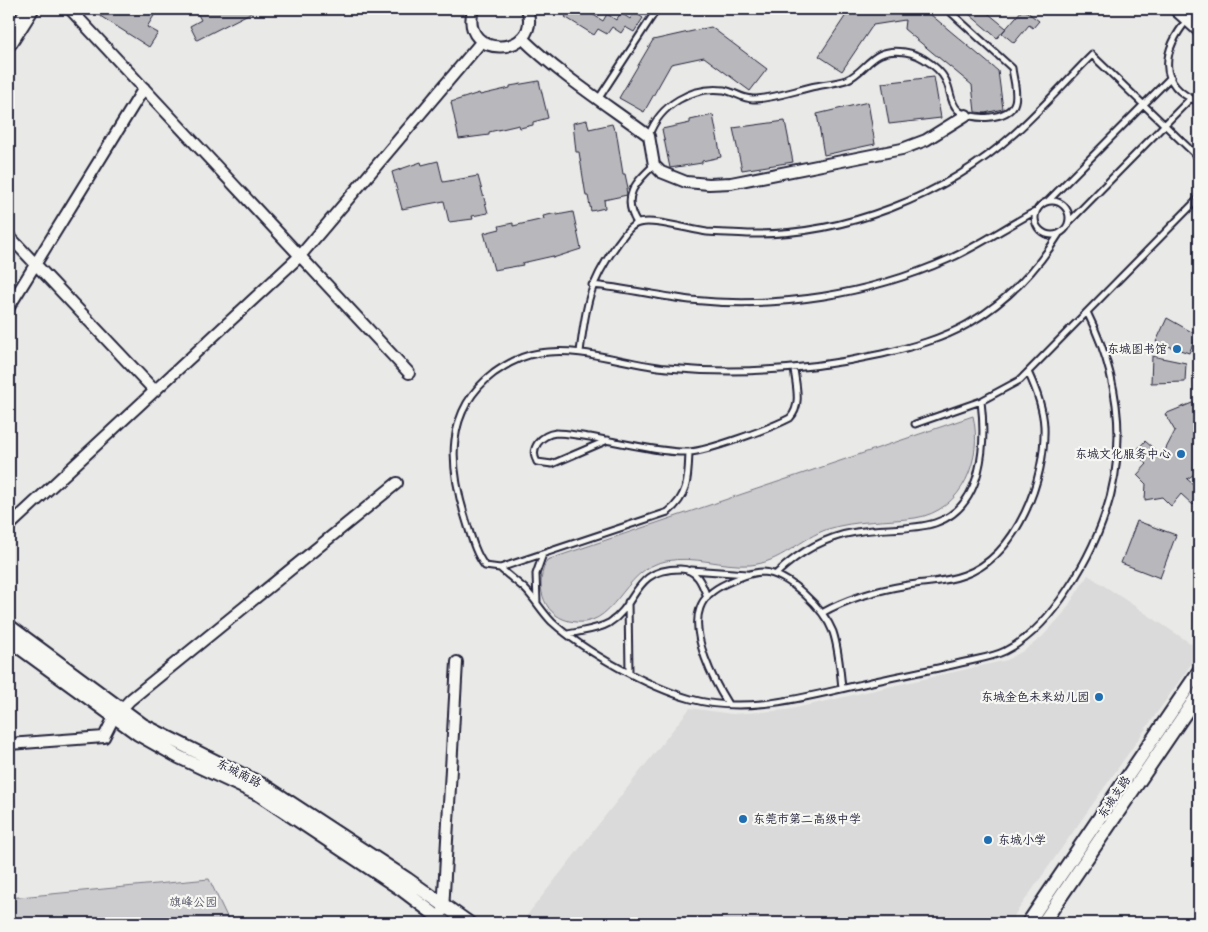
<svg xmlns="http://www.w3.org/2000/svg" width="1208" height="932" font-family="'Playpen Sans','LXGW WenKai TC',sans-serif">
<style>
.built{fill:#dadada}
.green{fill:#ccccce;stroke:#777784}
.building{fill:#b8b8bc;stroke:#22223b}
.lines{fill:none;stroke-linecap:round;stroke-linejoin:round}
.service-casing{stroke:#22223b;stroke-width:9}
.minor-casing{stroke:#22223b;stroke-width:14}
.tertiary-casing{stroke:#22223b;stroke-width:16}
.secondary-casing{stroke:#22223b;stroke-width:19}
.primary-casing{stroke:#22223b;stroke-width:20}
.service{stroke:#f6f6f2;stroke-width:5}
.minor{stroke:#f6f6f2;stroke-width:10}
.tertiary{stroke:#f6f6f2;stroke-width:12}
.secondary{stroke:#f6f6f2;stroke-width:15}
.primary{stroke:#f6f6f2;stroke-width:16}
.poi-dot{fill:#1f6fb2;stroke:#f6f6f2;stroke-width:2}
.labels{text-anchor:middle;stroke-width:4.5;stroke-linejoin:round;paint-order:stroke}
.poi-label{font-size:12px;fill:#22223b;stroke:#f6f6f2;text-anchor:end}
.street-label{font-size:12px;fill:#22223b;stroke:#f6f6f2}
.park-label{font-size:12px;fill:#555567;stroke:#f6f6f2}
</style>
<rect width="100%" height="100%" fill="#e9e9e7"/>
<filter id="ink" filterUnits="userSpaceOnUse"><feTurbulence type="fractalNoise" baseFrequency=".02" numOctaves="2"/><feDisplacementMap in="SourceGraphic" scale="10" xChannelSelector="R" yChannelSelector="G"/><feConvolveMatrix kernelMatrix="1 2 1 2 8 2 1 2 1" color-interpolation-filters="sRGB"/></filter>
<g filter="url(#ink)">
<path class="built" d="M1088,575L1199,649V653L1009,923H521L690,708L732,714L787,710L1007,660L1025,650L1042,637L1063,614Z"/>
<path class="green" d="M973,416C983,458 963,511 915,518C886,522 857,520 828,529C801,538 780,563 750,565C722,567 694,555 666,561C620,569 617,632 569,621C541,614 535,583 547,560Z
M209,879L230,923H9V898Z"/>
<path class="building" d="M101,9H158L147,27L158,33L149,47L97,14Z
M195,9H258L197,40L190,26L201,20Z
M571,9H584L603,21L607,14L616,20L621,13L630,19L634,12L643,18L634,32L625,27L621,33L612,27L607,34L598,29L594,35L565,17Z
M850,9H924L998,71L1003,109L985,113L975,112L972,85L904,29L905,20L873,25L842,71L819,56Z
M963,9H983L1006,28L997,38Z
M1023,9L1039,21L1033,28L1029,25L1014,43L1002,33Z
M711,27L767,69L750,91L704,57L671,64L644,112L619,98L653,40Z
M934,77L941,118L889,124L882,83Z
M539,81L548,118L533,122V125L520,128L519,125L489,132V135L459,139L451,102L479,93L480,95L510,88V86Z
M868,102L875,144L824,155L817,114Z
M713,115L721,157L702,161V163L670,168L662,129L690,123V120Z
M587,120L589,129L612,124L614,130H616L623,174H625L628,188H626L627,195L604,200L605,208L591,211L588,196H586L579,152H576L573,123Z
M785,121L793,162L742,170L733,128Z
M438,161L443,182L478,176L488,213L472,216L473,219L449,222L444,201L402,209L392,172L421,162L422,165Z
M573,212L581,249L553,258V256L522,263L523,265L494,270L484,233L500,229L499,226L513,223V226L544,219L543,216L557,213V215Z
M1167,318L1197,335L1189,353L1156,342Z
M1152,356L1186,363L1185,382L1151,383Z
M1197,401L1199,405V471L1187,479L1199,489V499L1193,505L1181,494L1171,506L1162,497L1145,500L1146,484L1137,475L1147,464L1134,453L1145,441L1162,456L1175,431L1165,414Z
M1137,521L1176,535L1160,578L1121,563Z"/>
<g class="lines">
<g class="service-casing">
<path id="service" d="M1188,19C1163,49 1155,85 1199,102
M599,98L657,9
M649,135C660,105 692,86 724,90C735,92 742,99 753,99C773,99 796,90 816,86C826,84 837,83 846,80C867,72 871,46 905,52C921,54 944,70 948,86C951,94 951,104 958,110C970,121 1010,121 1015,102C1018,92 1013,78 1012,68L947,9
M1035 218a17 17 0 1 1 34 0a17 17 0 1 1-34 0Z
M1048,201L1171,77
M1069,222L1190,99
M637,223C621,197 635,183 654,165
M592,285C625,288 657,296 690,300C778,309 868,295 949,259C979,246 1007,226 1036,211
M580,352C586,304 589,283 618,243C623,237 628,227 636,224C650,217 690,230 707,232C720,233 735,233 748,234C843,236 944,197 1015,133C1042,109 1066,81 1092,55L1199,158
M915,424L981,401L1020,380L1199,198
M608,440L552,464L537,462C529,448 541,435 556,433C567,433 580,436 590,437C618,442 663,453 689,452C708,451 771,428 790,418C802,405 796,386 794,369
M689,452C688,476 689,496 668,512L500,568L485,566C475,553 471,536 466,520C449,466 444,411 494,373C508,363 523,355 539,353C582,346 624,364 667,368C740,375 810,370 882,354C912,347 942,339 968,324C1006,302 1036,271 1059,234
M500,568C508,575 517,582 525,589C535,599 542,612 552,622C585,652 648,687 691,699C748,715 808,696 863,684C897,676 931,670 965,662C978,659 993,657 1005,651C1033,637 1052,613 1068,589C1127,500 1134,407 1087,312
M691,570L747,574
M776,574C799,552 824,537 856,532C882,527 910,531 935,523C984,507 986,442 981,401
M628,602L629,672
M537,603L536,574L543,554
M822,613C848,598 878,590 908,585C927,582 946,582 964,575C1017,556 1046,479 1044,426C1043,407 1036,389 1028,372
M568,634C581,631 597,630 609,623C639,604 632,569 680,569C697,569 702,583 707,597
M728,704C714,682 690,635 700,608C704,596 716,588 727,583C738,578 751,572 763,572C788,573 824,609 833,632C839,650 840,670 842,688"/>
</g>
<g class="minor-casing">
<path id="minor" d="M70,9L409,373
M473,9C459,61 543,57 527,9
M522,38C560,75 606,104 649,136L654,165L661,172L686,182L709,184L731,183L902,149L926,140L966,115
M9,236L155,391
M9,307L144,88
M9,526L300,256L482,41
M9,744L104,737L114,717L130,700L397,483
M443,911L457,662"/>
</g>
<g class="tertiary-casing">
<path id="tertiary" d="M9,626L143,725L265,786L407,879L469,923
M9,640L138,734L179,757L260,795L401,889L446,923
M1028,923L1199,671
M1043,923L1199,693"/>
</g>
<g class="secondary-casing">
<path id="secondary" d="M1178,9L1199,28"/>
</g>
<g class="primary-casing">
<path id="primary" d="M9,42L30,9"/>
</g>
<use href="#service" class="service"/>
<use href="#minor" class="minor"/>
<use href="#tertiary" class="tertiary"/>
<use href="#secondary" class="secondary"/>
<use href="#primary" class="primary"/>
</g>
</g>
<g class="poi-dot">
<circle cx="1177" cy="349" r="5"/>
<circle cx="1181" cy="454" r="5"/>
<circle cx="1099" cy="697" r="5"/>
<circle cx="743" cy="819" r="5"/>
<circle cx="988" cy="840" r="5"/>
</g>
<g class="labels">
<g class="poi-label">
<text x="1167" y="353">东城图书馆</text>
<text x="1171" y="458">东城文化服务中心</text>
<text x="1089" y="701">东城金色未来幼儿园</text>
<text x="753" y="823" text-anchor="start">东莞市第二高级中学</text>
<text x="998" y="844" text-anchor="start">东城小学</text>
</g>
<g class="street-label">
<text transform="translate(239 773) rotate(27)" y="4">东城南路</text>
<text transform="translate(1114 797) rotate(-56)" y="4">东城支路</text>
</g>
<g class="park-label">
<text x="193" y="906">旗峰公园</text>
</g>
</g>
<rect width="1208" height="932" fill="none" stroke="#f6f6f2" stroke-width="30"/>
<rect x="15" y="15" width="1178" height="902" fill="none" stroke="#22223b" stroke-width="2" filter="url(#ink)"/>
</svg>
